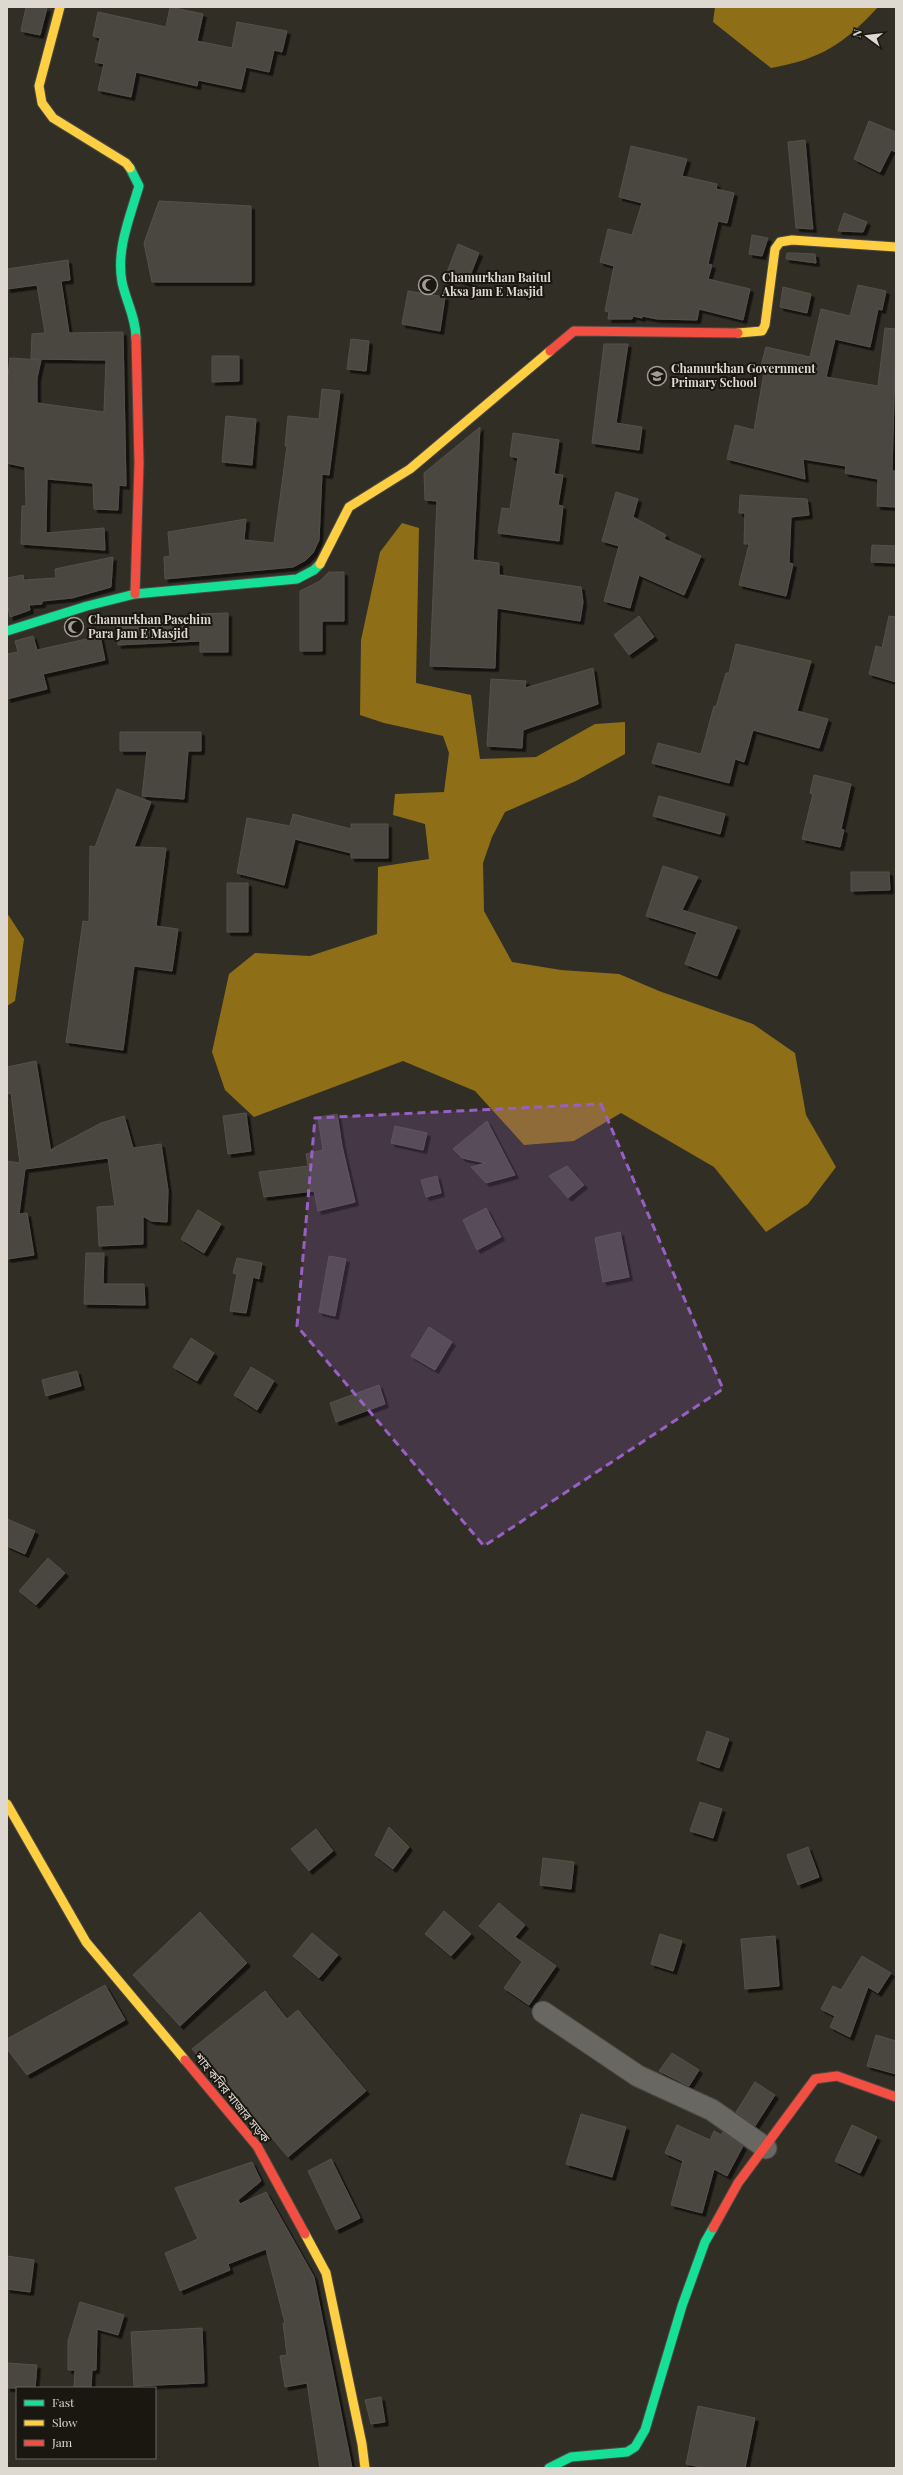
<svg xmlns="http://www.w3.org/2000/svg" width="903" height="2475" font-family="'Playfair Display','Noto Sans Bengali',serif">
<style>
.water{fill:#8e6f17}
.building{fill:#4a4741;stroke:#53514a;filter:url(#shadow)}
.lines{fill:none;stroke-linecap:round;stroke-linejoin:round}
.street-casing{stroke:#4b4942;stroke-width:23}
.fast-casing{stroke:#4b4942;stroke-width:11}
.slow-casing{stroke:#4b4942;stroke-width:11}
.jam-casing{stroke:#4b4942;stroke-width:11}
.street{stroke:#696761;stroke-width:21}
.fast{stroke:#16e098;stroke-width:9}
.slow{stroke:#ffcf43;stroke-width:9}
.jam{stroke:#f24e42;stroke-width:9}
.marked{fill:#9860c4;fill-opacity:0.2;stroke:#9860c4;stroke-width:3;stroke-dasharray:8 5;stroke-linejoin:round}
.labels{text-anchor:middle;stroke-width:4;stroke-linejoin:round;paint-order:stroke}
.poi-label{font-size:12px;font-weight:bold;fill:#ddd9d1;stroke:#1a1711;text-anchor:start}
.street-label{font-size:12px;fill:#ddd9d1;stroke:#1a1711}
</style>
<defs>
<filter id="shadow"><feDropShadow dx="3.5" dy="3.5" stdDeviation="0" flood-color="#0009"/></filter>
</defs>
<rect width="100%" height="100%" fill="#312e26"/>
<path class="water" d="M715,7H878C844,44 821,59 771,68L713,22Z
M402,523L419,528L416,683L471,695L480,759L536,757L595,724L625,722V754L576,781L505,812L492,837L483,863L484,911L512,962L561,970L619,974L659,991L753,1024L795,1053L806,1115L836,1167L808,1204L766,1232L714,1167L621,1113L574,1141L524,1145L475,1091L403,1061L254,1117L225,1090L212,1052L229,974L255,953L310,956L377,934L378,867L429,859L425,824L393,815L395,794L444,792L449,753L443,736L384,723L360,715L361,640L380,552Z
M7,913L24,939L15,1001L7,1006Z"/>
<path class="building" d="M26,7L47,8L40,35L21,31Z
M170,7L203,14L197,41L232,48L237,22L287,31L282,52L274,50L269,72L246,67L241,89L198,80L197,86L136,72L131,97L98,90L104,64L95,62L100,38L93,36L98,12L166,27Z
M869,121L896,132V152L891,150L880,172L854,159Z
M805,140L812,221L813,229L796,228L788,142Z
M631,146L687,159L682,176L717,184L716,189L734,193L727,223L718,221L708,264L712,265L708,279L750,289L743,320L699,309L697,320L657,319L642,316V318L633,316L632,319H608L609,312L605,311L614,266L600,262L608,229L632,235L642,203L619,197Z
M159,201L251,206V282H152L144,243Z
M844,213L867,222L863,232L838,231Z
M752,235L768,238L762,256L749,254Z
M458,244L479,253L467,283L446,275Z
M793,253L815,254L816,263L786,259L787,253Z
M68,260L70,280L61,281L69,333L123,332L126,486L119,485L118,510L94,509L93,483L47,479L46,533L104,528L105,550L21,544L22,506H26L25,467L7,463V386L10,358L41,360L37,378V403L104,412L106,360L31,359L32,334L45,333L37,285L7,289V269Z
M858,285L886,291L882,310L878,309L870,347L835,339L826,377L878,386L885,328L896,329L892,471H896V507L877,506L878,479L845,473L846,466L803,459L805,479L727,459L735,425L754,430L765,367L761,366L766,347L810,357L821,309L850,316Z
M783,287L811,294L807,313L780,307Z
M408,291L445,297L440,331L402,324Z
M351,339L369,341L366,371L347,369Z
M604,344H628L616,423L642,427L639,450L592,443Z
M212,356H239V381L212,382Z
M322,389L340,391L329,475L322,474L319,540L313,553L306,560L293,567L165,579L164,557L170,556L168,532L246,519L244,540L274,543L287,446H285L288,416L319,419Z
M226,416L256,419L252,465L222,462Z
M480,427L473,560L499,563V575L581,587L583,602L580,621L497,608L495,668L430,666L437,501L425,500L424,473Z
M513,433L559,440L554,474L563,475L558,505L563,506L559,541L498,533L502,508L510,509L518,458L510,456Z
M616,492L638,499L633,517L666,535L664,539L701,556L684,595L639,575L630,608L604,601L619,546L602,541Z
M740,495L807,499L809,515L791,517L789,563L793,564L786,596L739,585L749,544H744L745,513H739Z
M872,545L896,546V563L871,562Z
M113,557L111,587L72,598L42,601V604L29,605L30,610L10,617L7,602V578L23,575L24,580L56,578L55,569Z
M329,572H344V621H322V651H300V591L320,581Z
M228,613V652H200V641L118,645L117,622L200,618V614Z
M639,616L654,637L629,655L614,635Z
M889,616L896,617V682L869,674L876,646L882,648Z
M33,636L37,650L100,636L105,660L43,674L47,689L7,699V654L18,652L15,641Z
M736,644L811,661L797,711L828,719L819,748L753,730L744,762L735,759L729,783L652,763L658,743L701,754L714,706L716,707L726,673H729Z
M593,668L598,704L523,730L522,748L487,746L491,679L526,681L525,688Z
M120,732H201V751H188L184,799L142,796L147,751H120Z
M814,775L851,784L841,829L844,830L840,847L802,839L813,794L810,793Z
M117,789L151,802L134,847L166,848L156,926L178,929L172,971L134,966L123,1050L66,1042L83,921L89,922L90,846L95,847Z
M659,796L725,814L720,834L653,816Z
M293,814L351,829V824H388V858H351V853L295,839L284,885L237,873L247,818L290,826Z
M663,866L698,877L682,910L737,927L717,976L685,964L697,932L646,916Z
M851,872H889L890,890L851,891Z
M227,883H248V932H227Z
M36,1061L51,1153L52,1149L101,1123L124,1116L133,1148L161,1144L168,1190L167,1222L151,1221L143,1216V1244L99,1246L97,1207L115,1206L108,1158L25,1169L19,1214L27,1213L34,1255L7,1259V1161L20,1163L11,1093L7,1094V1067Z
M246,1113L251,1151L228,1154L223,1116Z
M337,1114L342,1146L355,1202L318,1211L314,1191L264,1197L259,1172L308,1166L306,1154L323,1150L318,1117Z
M487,1121L515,1175L486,1183L471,1167L486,1163L462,1158L453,1149Z
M395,1126L427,1133L423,1150L391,1143Z
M567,1166L584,1185L568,1198L549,1176Z
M437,1176L441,1193L426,1197L421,1180Z
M486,1208L501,1237L477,1250L463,1220Z
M198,1210L221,1224L204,1253L181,1239Z
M620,1232L629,1277L603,1282L595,1238Z
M86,1253H104L103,1284H144L145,1305L84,1304Z
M329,1256L346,1259L335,1316L319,1312Z
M237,1258L262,1263L259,1279L253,1277L246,1313L230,1311L237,1274L233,1273Z
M429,1327L452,1342L435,1370L411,1356Z
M191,1338L214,1353L197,1381L173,1367Z
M251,1367L274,1381L257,1410L234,1395Z
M77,1371L81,1386L46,1396L42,1380Z
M379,1385L385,1404L336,1422L330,1403Z
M7,1519L35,1531L25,1554L7,1546Z
M48,1558L65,1573L36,1605L19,1591Z
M707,1731L729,1739L719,1768L697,1760Z
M700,1802L722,1809L713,1838L690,1831Z
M389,1827L409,1847L393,1869L375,1855Z
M316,1829L333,1851L309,1871L291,1849Z
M808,1847L819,1877L798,1885L787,1855Z
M543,1858L574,1862L571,1889L540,1885Z
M499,1903L525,1925L515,1937L556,1966L529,2005L504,1988L522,1962L479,1926Z
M444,1911L471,1934L451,1956L425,1934Z
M200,1912L247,1963L180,2026L133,1975Z
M312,1933L338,1955L319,1978L293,1956Z
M660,1934L682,1941L673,1971L651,1964Z
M775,1936L779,1986L745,1989L741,1939Z
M862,1956L891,1973L878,1993L868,1987L850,2037L830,2027L835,2016L821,2009L833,1986L841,1990Z
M105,1985L125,2020L27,2075L7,2049V2039Z
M265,1991L287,2019L298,2010L366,2091L288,2157L208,2062L205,2064L192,2049Z
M876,2035L896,2041V2074L867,2066Z
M672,2053L699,2070L689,2086L659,2071Z
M755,2082L775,2095L755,2126L736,2112Z
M581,2114L626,2127L612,2177L566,2164Z
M677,2125L710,2140L714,2131L721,2135L723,2132L743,2146L727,2176L714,2169L702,2213L671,2205L683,2161L665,2153Z
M852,2125L877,2137L860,2173L835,2161Z
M331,2159L360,2218L336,2230L308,2171Z
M252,2162L261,2181L238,2200L240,2204L266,2192L314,2277L352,2468H320L307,2383L285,2387L280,2356L287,2355L283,2323H285L266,2249L228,2264L230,2270L180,2291L165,2253L198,2239L175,2188Z
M7,2256L34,2260L30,2292L7,2289Z
M80,2302L124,2315L118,2335L97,2329L96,2370H92L91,2388H74L75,2370H68V2341Z
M202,2328L204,2383L134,2386L131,2332Z
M7,2363L37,2365L35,2388H7Z
M381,2397L385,2422L371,2424L365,2400Z
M698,2406L755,2418L745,2468H706L686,2464Z"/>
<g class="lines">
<g class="street-casing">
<path id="street" d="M543,2012L638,2076L712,2110L766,2148"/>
</g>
<g class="fast-casing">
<path id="fast" d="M130,168L139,186C130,217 116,249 122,282C126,301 136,318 136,338
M7,631L87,606L135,594L297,579L314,570L320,564
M549,2468L571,2457L627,2452L635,2447L645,2430L682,2306L705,2242L713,2228"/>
</g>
<g class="slow-casing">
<path id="slow" d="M60,7L39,86L42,103L53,118L126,163L130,168
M738,333L762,331L765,325L775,249L780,242L792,240L896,247
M320,564L349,507L410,469L550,351
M7,1804L86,1942L185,2060
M305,2234L326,2273L362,2444L365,2468"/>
</g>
<g class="jam-casing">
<path id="jam" d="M550,351L574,331L738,333
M135,594L139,463L136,338
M185,2060L257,2146L305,2234
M713,2228L738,2183L815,2079L837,2076L896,2097"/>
</g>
<use href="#street" class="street"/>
<use href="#fast" class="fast"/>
<use href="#slow" class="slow"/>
<use href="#jam" class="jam"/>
</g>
<path class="marked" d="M601,1104L723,1389L484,1546L297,1326L315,1118Z"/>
<defs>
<g id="mosque-ring" transform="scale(1)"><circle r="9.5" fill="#1a1711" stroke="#a19d95" stroke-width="1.5"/><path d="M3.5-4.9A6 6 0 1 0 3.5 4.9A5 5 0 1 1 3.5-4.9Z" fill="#a19d95"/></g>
<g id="school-ring" transform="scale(1)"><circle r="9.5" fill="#1a1711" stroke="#a19d95" stroke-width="1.5"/><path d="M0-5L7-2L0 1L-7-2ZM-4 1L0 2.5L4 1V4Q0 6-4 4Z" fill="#a19d95"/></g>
</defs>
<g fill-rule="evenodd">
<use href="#mosque-ring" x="428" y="285"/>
<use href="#school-ring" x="657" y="376"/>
<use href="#mosque-ring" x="74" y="627"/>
</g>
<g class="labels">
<g class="poi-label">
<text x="442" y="282">Chamurkhan Baitul<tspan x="442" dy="14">Aksa Jam E Masjid</tspan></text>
<text x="671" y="373">Chamurkhan Government<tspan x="671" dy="14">Primary School</tspan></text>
<text x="88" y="624">Chamurkhan Paschim<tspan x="88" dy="14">Para Jam E Masjid</tspan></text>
</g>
<g class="street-label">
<text transform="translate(232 2098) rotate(51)" y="4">শাহ কবির মাজার সড়ক</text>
</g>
</g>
<rect width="903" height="2475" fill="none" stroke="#ddd9d1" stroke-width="16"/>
<rect x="16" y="2387" width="140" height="72" fill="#1a1711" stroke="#68655e"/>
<rect x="24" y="2400" width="20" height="6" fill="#16e098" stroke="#68655e"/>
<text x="52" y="2407" font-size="12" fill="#ddd9d1">Fast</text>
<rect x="24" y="2420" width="20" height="6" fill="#ffcf43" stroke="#68655e"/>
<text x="52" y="2427" font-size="12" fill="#ddd9d1">Slow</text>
<rect x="24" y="2440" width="20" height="6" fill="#f24e42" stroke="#68655e"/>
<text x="52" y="2447" font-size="12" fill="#ddd9d1">Jam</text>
<g transform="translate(867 36) rotate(285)" stroke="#1a1711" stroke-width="3" paint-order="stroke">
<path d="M0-3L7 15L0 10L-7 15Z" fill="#ddd9d1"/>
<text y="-6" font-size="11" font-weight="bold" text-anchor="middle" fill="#ddd9d1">N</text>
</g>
</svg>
